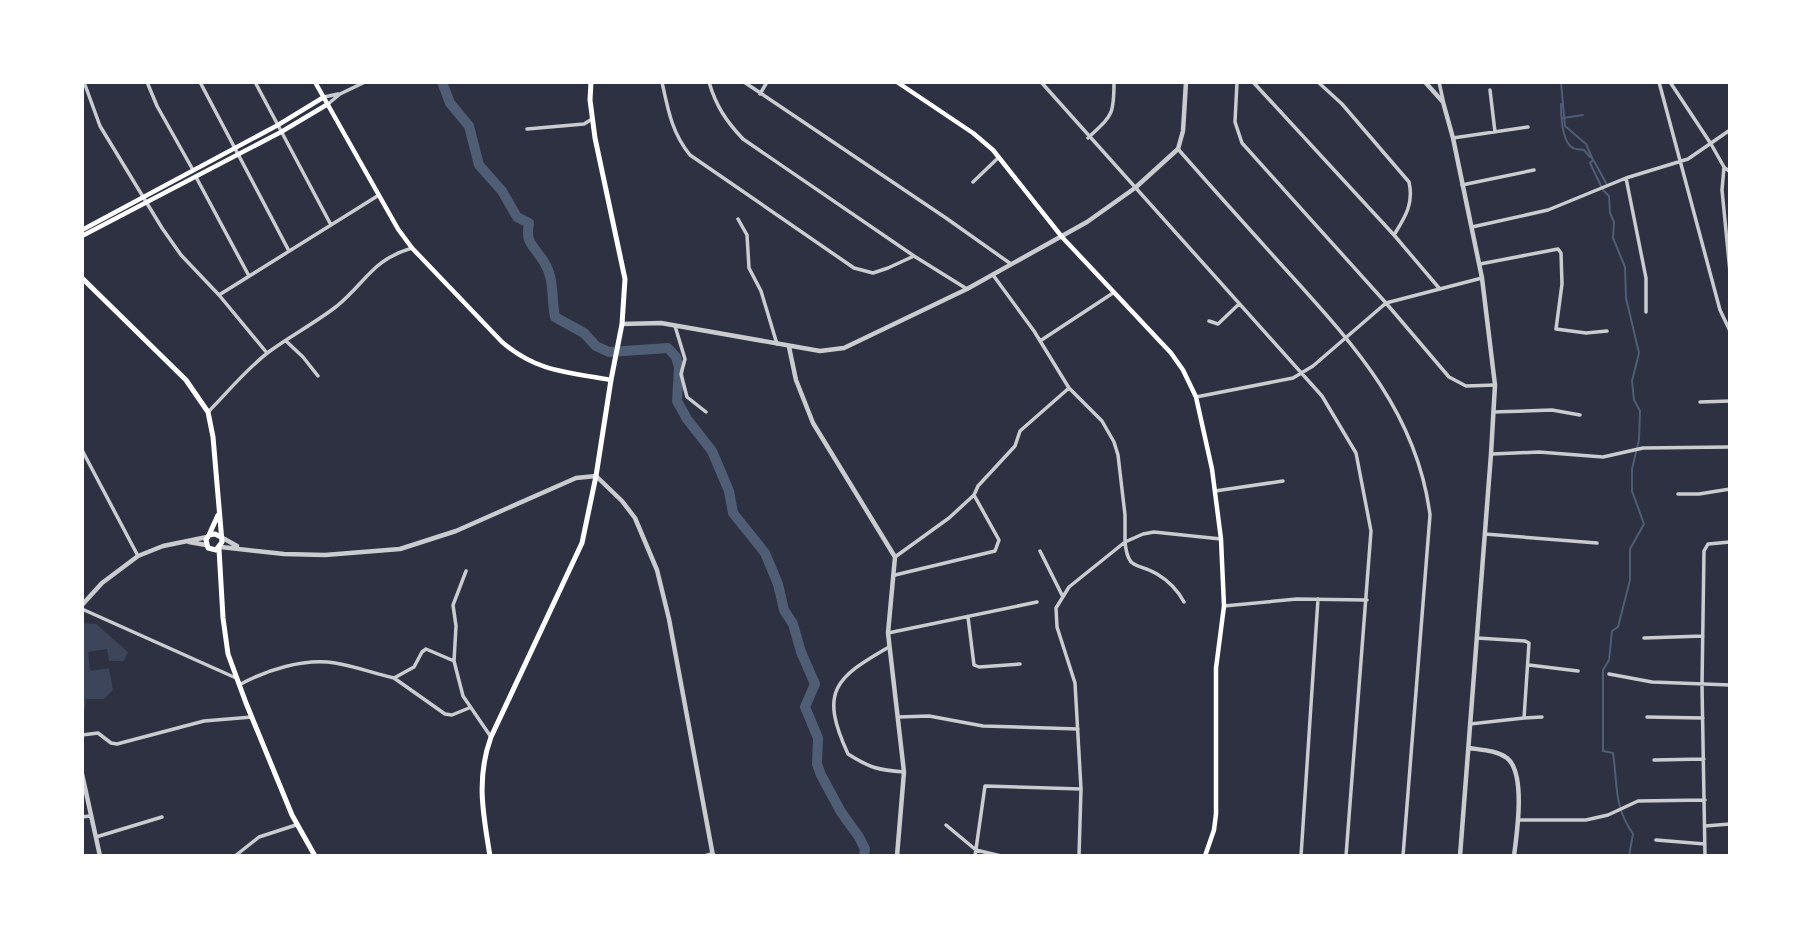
<svg xmlns="http://www.w3.org/2000/svg" width="1812" height="938" font-family="'Fira Sans',sans-serif">
<style>
.green{fill:#3c4559}
.lines{fill:none;stroke-linecap:round;stroke-linejoin:round}
.stream{stroke:#4f5d75;stroke-width:2}
.river{stroke:#4f5d75;stroke-width:10}
.minor{stroke:#caccd0;stroke-width:3.5}
.tertiary{stroke:#caccd0;stroke-width:4.5}
.secondary{stroke:#fff;stroke-width:4.5}
.primary{stroke:#fff;stroke-width:5}
</style>
<rect width="100%" height="100%" fill="#2d3142"/>
<path class="green" d="M82,623L96,624L128,652L124,661H109L107,649L88,652L90,671L109,668L113,690L104,699H86L85,709H82Z"/>
<g class="lines">
<path class="stream" d="M1561,82L1565,126L1586,144L1593,160L1590,163L1603,190L1609,196L1610,213L1614,222L1613,238L1625,267L1626,298L1639,353L1632,381L1634,400L1640,411L1639,440L1632,469V491L1644,524L1630,549V580L1618,627L1612,631L1609,660L1603,670V751L1613,753C1618,785 1613,805 1633,834L1629,856
M1561,104C1561,115 1562,142 1573,148C1576,150 1580,149 1584,150L1590,157
M1563,118L1583,115
M1594,161L1606,183"/>
<path class="river" d="M442,82L450,103L469,126L479,165L502,191L517,217L529,223C525,244 533,244 544,262C555,279 551,298 555,317L584,333L596,346L609,352L668,348L676,357L679,367L677,401L687,419L712,451L729,491L733,513L765,553L778,584L784,610L793,624L801,652L815,684L805,707L818,738L817,764L821,775L841,812L859,837L865,849L864,856"/>
<path class="minor" d="M84,82L100,126L162,228L181,255L219,295L267,353
M147,82L157,106L193,170
M200,82L289,251
M255,82L331,225
M662,82C668,110 672,133 690,155L854,268L873,273L888,268L914,256
M709,82C716,106 726,121 743,139L914,256L967,289
M744,82L946,218L1011,264
M1041,82L1322,396L1356,453L1371,531L1346,856
M1237,82L1235,122L1242,143L1386,303L1449,377L1466,386L1495,385
M1253,82L1394,235L1439,288
M1318,82L1342,104L1409,182C1414,204 1405,217 1394,235
M1439,82L1443,100
M1659,82L1720,310L1730,331
M1670,82L1711,144L1724,167L1730,172
M1490,90L1495,132
M760,94L767,82
M324,97L338,94
M328,104L340,94L365,82
M527,129L584,124L592,119
M1088,138C1112,115 1114,116 1114,82
M1453,138L1528,127
M1178,149C1214,190 1251,231 1288,272C1354,345 1417,413 1430,515L1403,856
M1724,167L1722,190L1730,272
M196,177L249,276
M1626,178L1646,278V312
M973,182L999,157
M1462,185L1534,170
M738,219L747,235L749,268L761,291L777,344
M1472,227L1548,210L1626,178L1688,159L1730,130
M1480,264L1558,249L1561,253L1562,284L1556,329L1586,333L1607,331
M993,275L1034,331L1069,388L1102,421L1114,442L1118,455L1125,515V542L1143,534L1154,532L1221,539
M219,295L379,195
M1209,321L1218,324L1239,304
M675,326L685,359L681,374L687,397L706,412
M286,341L303,357L318,376
M1040,341L1113,293
M1196,397L1293,378L1313,366L1386,303L1482,278
M1700,402L1730,401
M208,412C228,392 247,368 270,351C292,335 315,323 337,306C367,281 372,260 412,248
M1493,412L1552,410L1580,415
M82,450L138,556
M1492,454L1539,452L1603,457L1643,448L1730,447
M1215,491L1283,481
M1678,494H1699L1730,489
M1485,534L1597,543
M1125,542C1128,572 1138,562 1157,574C1169,581 1177,589 1184,602
M1040,551L1062,595
M895,557L949,518L974,495L978,486L1015,446L1020,431L1069,388
M466,571L453,605L456,626L454,661L463,696L491,737
M895,575L995,551L999,540L974,495
M1224,606L1297,599L1367,600
M82,609L236,678
M968,617L974,665L979,667L1020,664
M888,633L1037,602
M1644,638L1703,636
M889,647C835,678 819,691 848,754C870,768 878,770 904,772
M1529,665L1578,671
M1609,674L1652,682L1730,685
M394,678L445,714L452,715L469,708
M239,685C266,670 304,658 335,663C355,666 375,674 394,678L414,667L422,652L426,649L454,661
M899,717L929,716L983,726L1078,729
M1647,717L1703,718
M1524,718L1542,717
M1470,724L1524,718L1529,643L1525,641L1477,638
M82,735L98,733L111,743L117,744L204,721L252,717
M1654,760L1704,759
M82,817L90,816
M1518,820H1586L1608,815L1638,801L1705,800
M946,825L976,850L1001,856
M1705,826L1730,824
M96,837L162,817
M1656,840L1705,844
M235,856L259,837L296,825
M975,856L985,786L1081,789
M1079,856L1081,789L1075,683L1057,627L1056,608L1069,587L1125,542
M1301,856L1318,599
M1705,856L1702,685L1704,551L1708,544L1730,542"/>
<path class="tertiary" d="M1425,82L1443,102L1453,138L1482,278L1495,385L1491,454L1460,856
M622,324L661,323L820,351L844,348L967,289L1087,222L1135,188L1178,149L1183,131L1186,82
M789,347L796,380L813,423L895,557L888,633L904,772L897,856
M221,537L237,546
M189,542L206,545
M221,547L284,554L325,555L400,549L456,531L576,478L596,476L622,501L635,518L657,570L669,619L713,856
M82,605L102,583L138,556L163,546L207,537
M1469,748C1481,750 1496,750 1507,758C1526,773 1517,833 1514,856
M82,774L100,856
M706,856L713,854"/>
<path class="secondary" d="M315,82L398,229L412,248L502,342C537,372 567,372 611,380
M897,82L973,133L993,150L1062,237L1171,353L1183,370L1196,397L1212,469L1221,539L1224,606L1216,668V814L1214,830L1205,856
M82,230L278,125L324,97
M82,236L281,132L328,104"/>
<path class="primary" d="M82,278L186,380L208,412L213,437L222,542L216,550L208,548L206,540L209,535L215,534L221,537
M209,535L218,515
M219,549L223,618L228,654L246,703L292,815L315,856
M490,856C483,814 476,778 491,737L582,543L596,476L611,380L622,324L625,279L595,138L590,100L591,82"/>
</g>
<rect width="1812" height="938" fill="none" stroke="#ffffff" stroke-width="168"/>
</svg>
